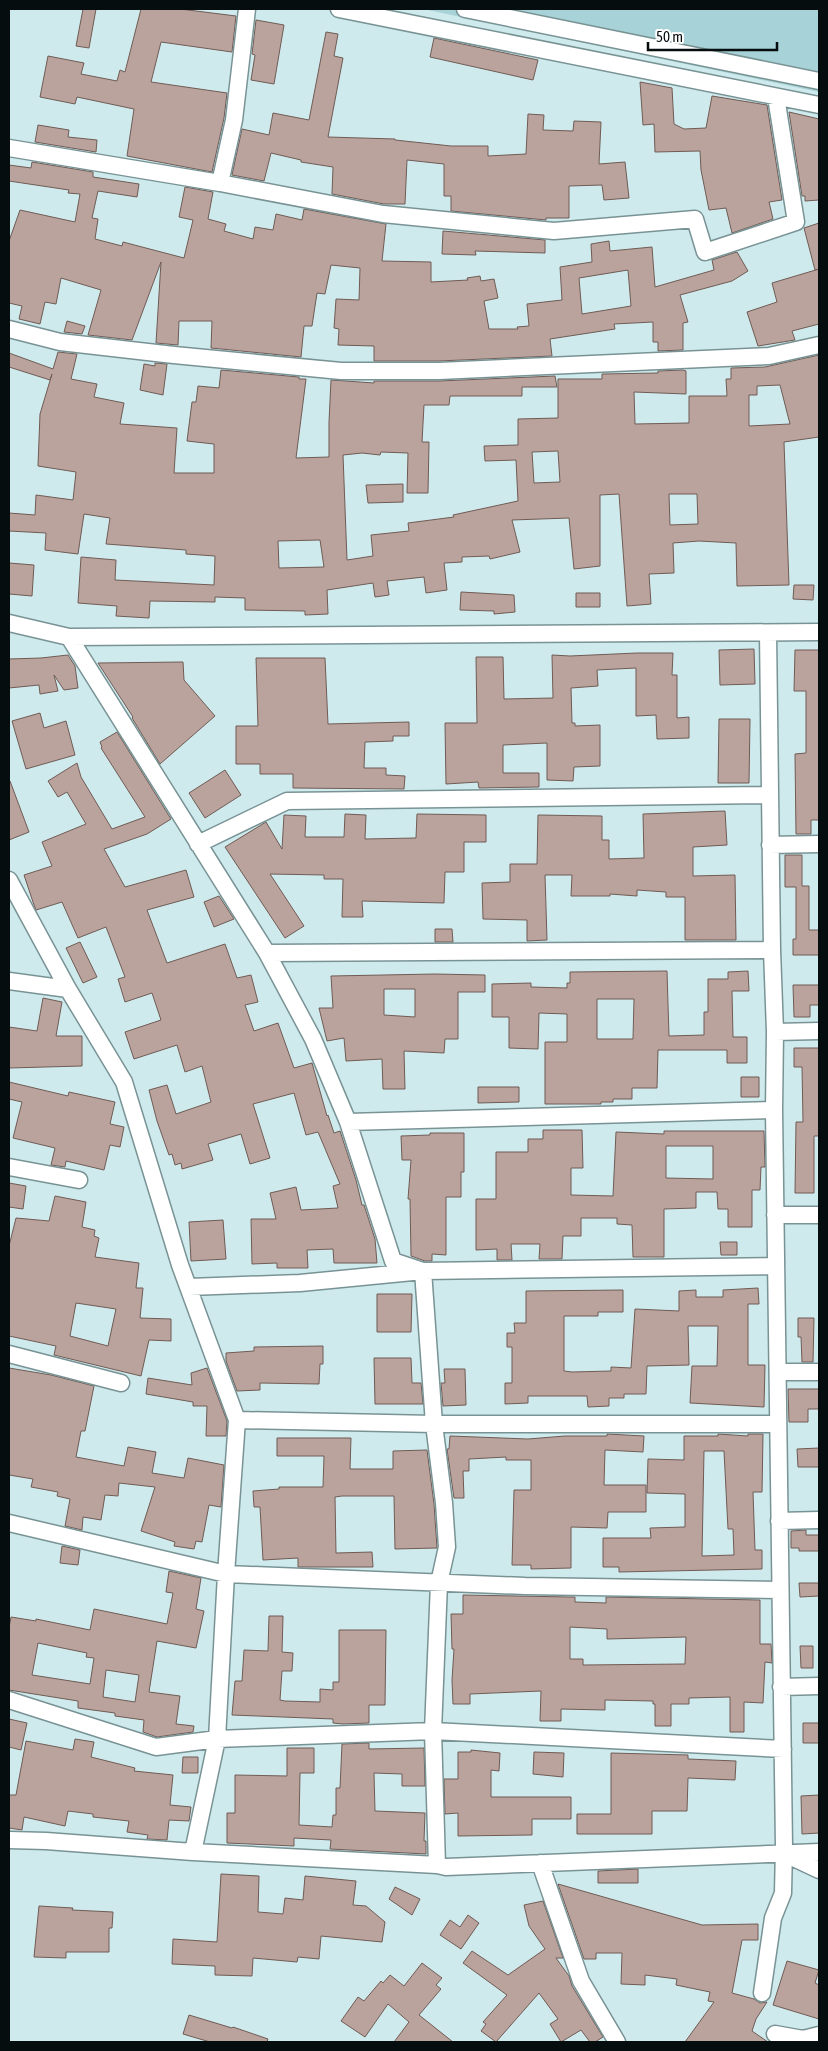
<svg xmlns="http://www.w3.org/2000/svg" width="828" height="2051" font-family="'Asap Condensed',sans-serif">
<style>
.green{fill:#a7d2d7}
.building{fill:#baa39c;stroke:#705b55;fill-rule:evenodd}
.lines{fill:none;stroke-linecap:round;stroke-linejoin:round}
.minor-casing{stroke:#799395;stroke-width:19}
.minor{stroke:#fff;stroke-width:16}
</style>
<rect width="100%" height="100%" fill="#ceeaed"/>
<path class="green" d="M423,9H819V92Z"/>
<path class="building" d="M83,9H96L89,48L76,46Z
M141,9H180L236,16L232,52L161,42L151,82L227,93L224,118L212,172L127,156L134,109L77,97L75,104L40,97L48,56L84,63L81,74L117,81L120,70L125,72Z
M256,20L284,25L274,84L251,80L255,55L252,54Z
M326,32L338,34L334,56L343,58L328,137L395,139V140L451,146H488V156L526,154L528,114L544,115L543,130L573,131L574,121L601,122L599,164L625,162L629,198L604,200L602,185L569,186V218H546V220L451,211V196H444V164L407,160L405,204H384L332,194L333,167L301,162V160L271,153L264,181L232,175L242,129L269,135L273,113L309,120Z
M434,38L538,60L533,80L430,57Z
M640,82L672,88L674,124L684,129L706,128L712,96L767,105L782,200L769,202L773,219L732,233L726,208L709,210L701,170L700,151L655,152L654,124L643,125Z
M789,112L819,119V200L805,201V196H802Z
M38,125L69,130L68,137L97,140L96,152L35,142Z
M32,162L93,172V177L139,184L137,197L98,191L92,218L98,219L95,239L122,246L123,242L184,258L193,220L179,217L185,187L213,192L208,219L226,224L224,231L253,239L255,227L273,230L276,214L302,220L304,209L386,224L382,261L431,262V282L468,280L467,278L480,276L481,281L494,279L498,298L484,301L489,329H518L517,327L529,326L527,304L562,300L560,267L592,262L591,244L609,241L610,251L652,247L655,287L714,270L712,260L737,252L748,271L732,281L680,295L688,322L683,323V350L658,351V342H653V322L614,324L615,329L550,339L552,356L439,361H374V346L338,345L339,329L334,328L336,299L359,300L360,268L331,265L325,294L317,293L312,326H304L301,357L211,348L212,321H179L178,345L156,343L161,262L132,340L88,335L101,290L61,278L56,304L45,302L40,324L19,319L22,306L9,303V241L20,210L75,222L80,194L68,193L69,190L9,181V165L31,168ZM628,270L631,306L582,314L579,278Z
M819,223V269L815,270L804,228Z
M443,231L545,240V253L475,251L476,255L442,254Z
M819,269V324L792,331L795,340L758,346L747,312L777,302L772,283Z
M67,321L85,326L82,334L64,332Z
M58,352L77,354L71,379L97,384L94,397L124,403L120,424L177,428L174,473H214V444L187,441L192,402H196L198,386L219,388L221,370L299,377V379H306L296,458L329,457V422L331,380L374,383V381H439L555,376L557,387H522V396H450L449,405H424L422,442H429L428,493H407L408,453L381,452L380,455L362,453L343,455L347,560L373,556L371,535L409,531L408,523L454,517L453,515L518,501L516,460L485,461L484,446L518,445V419L558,418V379H602V374L658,373V371L683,370L686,371V394L634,392L635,424L689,423V396H727L726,379H731V368L765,367L819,355V437L784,442L789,585L737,586L736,543L699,541L673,543L674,573L649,574L651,604L627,606L619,494L600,495V566L574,569L569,518L512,520L520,552L490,559L489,556L462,557V562L444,563L447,590L426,593L424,577L387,581L389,595L375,597L373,583L327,590L328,614L305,615V611L245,610V598L215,597V602L150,601L149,618L116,616L117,606L78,603L81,557L116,560L115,580L214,585L215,556L186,554V550L106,544L110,518L84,514L78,554L45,550L46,533L9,531V513L35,515L36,495L73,500L76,472L38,466L40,414L52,374L50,380L9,367V353L53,369ZM780,385L790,424L749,426V395H757V386ZM558,451L560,482L534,483L532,452ZM669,494H697L698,524L670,525ZM320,540L324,567L279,568L278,541Z
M155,363L167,364L163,395L140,390L144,364L155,366Z
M403,484V502L368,503L366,485Z
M9,563L34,565L32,596L9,594Z
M794,585H814L813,600L793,599Z
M461,592L514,595L515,612L494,614V611L460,610Z
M576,593H600V607H576Z
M754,649L755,684L720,685L719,650Z
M795,650H819V820H811V834H796L795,754L806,753V691H794Z
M637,653H673L672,675H677V718L689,717V738L657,739L656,715L636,716V668L597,670L598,686L571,688L572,723H575V726L600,725V766L574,767L573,781L547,780V743L503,745V773H539V787L479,788L478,782L446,784L445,723H477L476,657H503L504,699L553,698L552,655L570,656Z
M68,655L75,666L78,688L64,690L54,675L58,691L40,694L39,685L9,688V659L41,658Z
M256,658H325L328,724L409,722V736H393V741L365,742L364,768H386V775L405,776L404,789L293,788V774H260V764H236V726H258Z
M183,662L184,680L215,716L160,764L132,718L133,717L98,663Z
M40,713L44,728L66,721L75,755L26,769L12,721Z
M719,719H750L749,783H718Z
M117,732L171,819L147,834L104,849L125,887L186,870L194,897L147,910L167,963L225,944L237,978L251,975L258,1002L245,1005L254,1031L278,1023L294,1068L312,1063L327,1116L328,1115L334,1133L340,1131L356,1180L362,1205H364L375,1239L377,1263H334L333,1249L307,1250L308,1268H277V1263L252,1264L251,1219H276L270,1193L296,1187L301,1210L338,1208L333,1186L340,1184L318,1132L306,1135L294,1093L253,1104L270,1158L250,1164L241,1134L208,1144L213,1160L182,1169L181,1163L175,1165L172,1154L169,1155L157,1121L149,1090L167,1085L176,1114L211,1102L202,1066L185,1072L177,1045L134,1059L125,1032L161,1020L152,993L125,1002L118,979L125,977L106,927L78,938L62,902L36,910L34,905L24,875L52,866L42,842L86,824L67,792L58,797L48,781L77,763L81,777L112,829L145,817L101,748L102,747L100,742Z
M225,770L241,795L205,818L189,793Z
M10,781L29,832L9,840V782Z
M725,811L727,845L693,847V876L735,875L736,940H685V897H666V892L637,890V896L610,894V896H571L572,875H545L547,940L527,941V920L483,919L482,883L510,882V864H537L538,815L602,816V840H609V859L644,858L643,814Z
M345,814L366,815L365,839L416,838L417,814L486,815V842H464V872H445L444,903L362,901L363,917H342L343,879H324V875L270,874L304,926L285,938L225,847L266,822L282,849L284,815L306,816L305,837H344Z
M785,855H802V886H809V930H819V955H793V939H796V887H785Z
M219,896L234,919L214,927L204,902Z
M435,929H452L453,942H435Z
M80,942L97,977L83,983L66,948Z
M667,971L669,1036L704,1035V1012H708V979H728V972L748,971L749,991H732L733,1037H747V1063H727V1050H658L657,1088H632V1099H613V1102H601V1104H545V1042H567V1014L539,1013L538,1049L509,1048V1017H492V984L531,983V987L567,988V983H570V972ZM597,999H634L633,1039H597Z
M435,974L485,975V992H458V1039H445L444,1053L404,1051L405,1089H383L382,1059L346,1061L344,1038L327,1041L319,1008H333L331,976ZM384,989H415V1017L384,1015Z
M793,985H819V1005H810V1017H794Z
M43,998L62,1002L56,1036H82V1066L9,1068V1027L37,1031Z
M794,1048H819V1136H814V1193H795L796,1122H803L802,1067H794Z
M741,1077H759V1097H741Z
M9,1082L68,1096L69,1092L115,1102L110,1124L124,1127L120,1147L110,1145L104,1170L66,1161L65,1167L51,1165L55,1148L13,1138L22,1102L9,1099Z
M478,1087H519V1102L478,1103Z
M543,1130H582L583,1168H571V1195L613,1196L616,1132L664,1134V1131H764L765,1167H761L760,1190H752V1227H728V1209H718L717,1192H696V1208L664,1209V1257H633L632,1225L617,1224V1218H581V1236H563L562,1259H539L540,1244H511L512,1260H497V1249L476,1250V1199H496V1152H528V1139H543ZM666,1146H713V1179L666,1178Z
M430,1133H464V1172H461V1197H446V1255L432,1254V1261H425L411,1256L410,1199H408L411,1160H402L401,1136L430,1135Z
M9,1183L26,1186L23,1209L9,1207Z
M55,1196L86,1202L82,1227L95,1230L94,1236L99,1238L95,1257L139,1263L136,1288H143L140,1318L171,1319V1341L149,1340L141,1376L54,1355L56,1346L9,1336V1246L16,1218L49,1221ZM76,1303L116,1309L108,1346L70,1336Z
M223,1220L226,1259L191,1261L189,1222Z
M720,1242H737V1255H721Z
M758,1288L759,1304H748V1365H765L764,1407L690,1403L692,1366H717L718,1326H688L689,1365L647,1366L646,1394H624V1398H609V1406L588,1407L587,1396H528V1403L505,1404V1383H512V1347H507V1333H515L514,1323H526V1291L623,1290V1312H598V1316H564V1371L572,1372L611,1371V1367L631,1368L635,1309L679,1311V1291L696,1290V1297H723V1290Z
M377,1294H412L411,1332H377Z
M798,1318H814L813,1362H802L801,1337H798Z
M323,1346V1364H320L319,1384L260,1383V1390L237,1391L226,1361V1353L254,1351V1347Z
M374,1358H411L412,1383H421L423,1404H375Z
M9,1368L51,1375L94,1386L85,1431H81L76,1457L124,1466L128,1447L156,1452L152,1473L184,1478L188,1458L224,1465L221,1507L209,1505L202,1542L196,1541L194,1549L174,1546L175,1542L141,1531L155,1487L119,1483L118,1496L105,1495L101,1520L83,1517L82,1530L65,1526L70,1499L57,1496L58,1492L31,1487L33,1479L9,1475Z
M207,1368L227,1421L226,1436H206L207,1406H193V1402L146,1394L148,1378L192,1385L191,1373Z
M444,1369H465L466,1405L443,1406L441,1383H445Z
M788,1389H819V1409H808V1422H789Z
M607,1434L644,1436L643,1452L605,1450L604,1485H646V1512H608L607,1528L571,1527V1568L531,1569V1565H512L514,1490H531V1460H506V1457L469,1459V1471H463L464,1498H454L447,1449H449L450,1436L528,1439L565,1436H607Z
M718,1434L748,1436V1434H763L762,1492H753L755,1550H762V1569L619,1572V1567H603V1538H651L650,1528L685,1527V1494L647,1493L648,1459L684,1460V1436H718ZM704,1451H724L728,1529H733L734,1555L702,1556Z
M277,1438H351L350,1469H393V1451L427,1450L434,1504L437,1548L395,1549L394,1496H342L335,1497L336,1553L372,1552L373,1567H298V1558L263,1560L260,1507H254L253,1491L279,1489V1487H323L324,1456H277Z
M819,1448V1467H798L797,1449Z
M806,1530V1535H819V1551H799V1548H791V1531Z
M62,1546L80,1550L78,1565L60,1563Z
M169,1571L201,1578L196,1609L204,1611L196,1648L157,1641L149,1692L180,1696L176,1724L194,1726L193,1732L157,1737L143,1732L144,1720L115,1716V1713L78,1708V1701L9,1690V1628L11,1617L36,1621V1619L90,1630L94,1609L167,1624L173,1593L166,1592ZM38,1643L87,1653L86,1657L94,1658L90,1684L32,1675ZM106,1670L139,1675L135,1702L103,1697Z
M799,1583H819V1596L800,1597Z
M463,1595L570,1597H575V1602L606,1603V1597L760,1600V1644H771L772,1663L765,1662L763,1703L744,1702V1732H730V1697L689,1698V1704H671V1726H655V1704H653V1701L605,1700V1710L561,1709V1721H540L541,1691L470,1694V1704H453L452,1680L454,1649H452L451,1614H463ZM570,1627L607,1629V1639L686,1637L685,1664L583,1665V1659H570Z
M269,1616H283L282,1652L293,1653L292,1671H282L280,1700L285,1701L320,1702V1689L333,1690V1682H339V1630H386L385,1705H369V1723L343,1724L333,1723V1719L232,1715L235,1681H242L244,1650L268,1651Z
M800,1646H813V1668H801Z
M9,1719L27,1723L21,1750L9,1747Z
M803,1723H819V1743H803Z
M75,1739L94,1742L91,1757L135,1768L134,1771L173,1775L170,1805L191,1807L189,1821L169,1820L167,1840L147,1839L148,1835L127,1832L129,1821L93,1817V1814L68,1811L65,1826L24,1817L22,1830L9,1828V1795H16L26,1741L73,1750Z
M369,1743V1749L424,1748L425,1786H402V1774L374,1773L375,1811L425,1813L424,1841H426V1854L330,1849L331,1840L294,1838V1846L227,1843V1813H235V1775L287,1776V1748H314V1773H300L299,1825L332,1827L333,1815H336V1788H340L342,1744Z
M471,1750L500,1753L499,1771L491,1770V1797H571V1819H532V1835L458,1836V1813L445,1814L444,1779H458V1752H471Z
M534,1752L564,1753L563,1777L533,1774Z
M611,1753L688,1755V1759L736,1761L735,1780L688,1778L687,1811H652V1834H577V1814H611Z
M183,1757H198V1773H182Z
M819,1795V1833L802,1834L801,1796Z
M638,1869V1883H598V1871Z
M221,1874L259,1876L258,1912L283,1914L285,1898L303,1900L305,1876L356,1881L353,1905L366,1906L385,1922L382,1942L321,1936L319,1959L298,1957L297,1962L253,1958L252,1976L215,1975V1966L172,1964L173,1939L217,1942Z
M558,1884L702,1925L758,1924V1940H742L732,1993L754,1999L760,2003L767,2002L756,2019L752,2031L768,2042H685L714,2002L708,2001L710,1992L676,1985L677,1979L645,1975V1985L621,1984L622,1953H596V1959H584Z
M395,1887L420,1899L412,1915L389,1899Z
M543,1901L563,1958H556L569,1976L572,1986L603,2037L595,2042H590L581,2030L561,2042L550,2024L558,2019L539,1993L496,2042L481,2031L486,2024L483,2022L507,1995L463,1963L472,1951L508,1975L545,1949L529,1926L524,1905Z
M39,1906L73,1908L72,1910L113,1912L112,1928H109V1952H66V1958L34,1957Z
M468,1915L479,1923L461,1949L440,1935L450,1920L460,1927Z
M787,1961L819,1970L815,1983L819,1985V2019L773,2005Z
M422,1963L442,1978L436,1985L441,1989L419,2015L453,2042H394L409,2022L388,2004L365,2037L341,2021L358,1997L364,2001L381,1981L383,1983L390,1975L404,1986Z
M189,2015L232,2028L233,2027L268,2039L267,2042H210L183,2034Z"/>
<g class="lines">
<g class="minor-casing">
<path id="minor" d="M339,9L819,105
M465,9L819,81
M9,148L220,183L383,214L554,231L695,219L705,252L796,222L776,97
M220,183L234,120L247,9
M9,329L60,342L174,355L341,371H439L769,356L819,345
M9,623L69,637L819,632
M69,637L267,953L313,1039L348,1122L393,1261L423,1271L434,1424L444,1503L447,1547L439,1583L433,1731L437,1865
M198,844L287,801L770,795
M770,845L819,844
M9,880L68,989L124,1082L180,1265L237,1420L226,1574L217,1739L193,1852L46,1841L9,1840
M267,953L772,950
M9,981L68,989
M775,1032L819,1031
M348,1122L774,1110
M9,1167L79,1180
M775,1215H819
M189,1287L300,1283L423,1271L776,1266
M9,1354L121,1383
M778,1372H819
M237,1420L434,1424H778
M779,1521L819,1520
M9,1523L226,1574L525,1586L780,1590
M781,1687L819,1686
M9,1700L156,1747L217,1739L433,1731L783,1749
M193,1852L437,1865L446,1867L819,1852
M785,1854L819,1870
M540,1863L581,1981L617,2042
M762,1993L773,1918L783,1893L784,1847L774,1110L775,1032L772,950L768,633
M775,2034L803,2039L819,2035"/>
</g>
<use href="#minor" class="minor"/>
</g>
<rect width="828" height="2051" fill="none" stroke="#050d0e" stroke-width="20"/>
<path d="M648 42v8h129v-8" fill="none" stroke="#050d0e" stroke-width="2.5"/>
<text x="656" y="42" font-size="15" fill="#050d0e" stroke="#ffffff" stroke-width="4" paint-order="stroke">50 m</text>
</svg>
